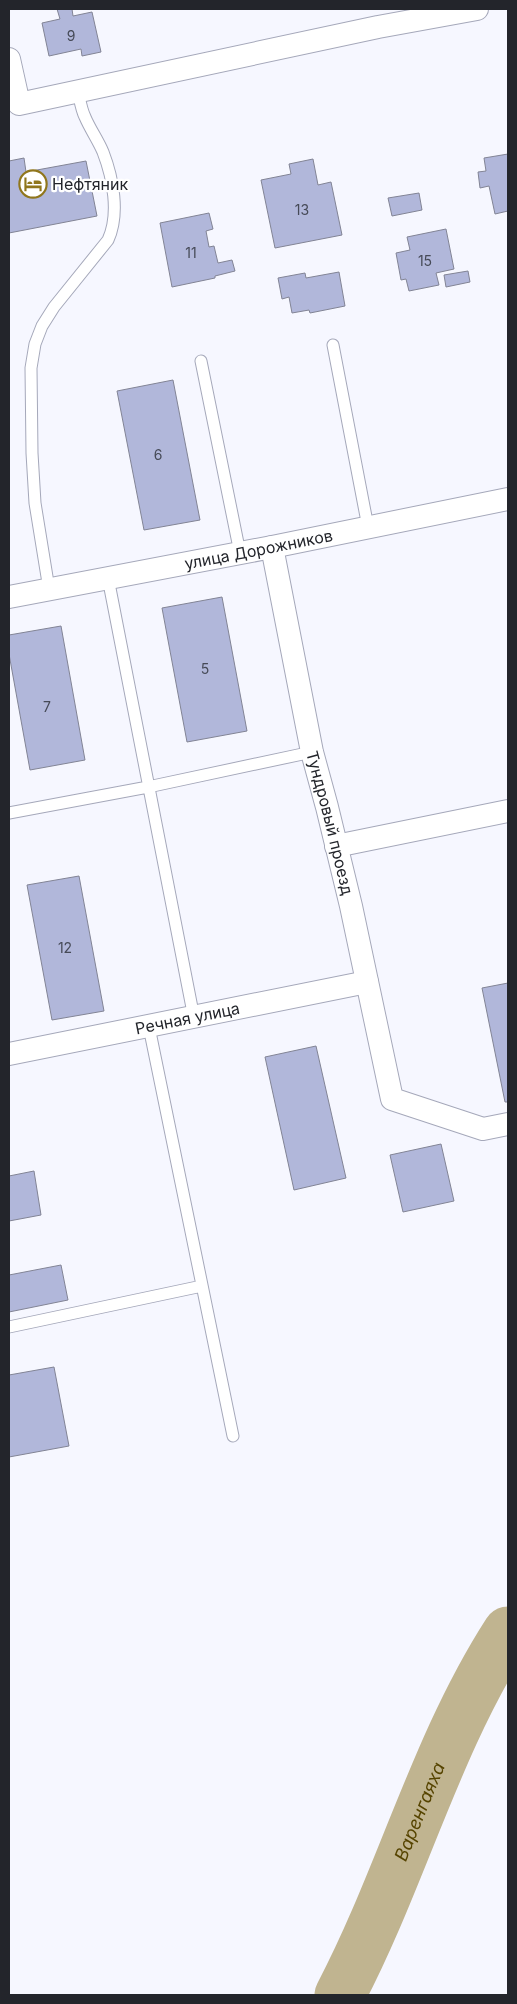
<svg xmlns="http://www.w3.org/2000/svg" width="517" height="2004" font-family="Inter,sans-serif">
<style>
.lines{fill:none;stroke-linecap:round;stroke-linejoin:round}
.river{stroke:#c0b490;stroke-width:51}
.building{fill:#b1b7da;stroke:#828495}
.lane-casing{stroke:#a5a8ba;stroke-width:13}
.street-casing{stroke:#a5a8ba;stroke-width:24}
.lane{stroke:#fff;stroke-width:11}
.street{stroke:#fff;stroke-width:22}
.labels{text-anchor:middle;stroke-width:4.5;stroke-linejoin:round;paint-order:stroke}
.number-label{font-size:14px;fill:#464a57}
.poi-label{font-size:16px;fill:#23252b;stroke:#fff;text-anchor:start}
.street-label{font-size:16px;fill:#23252b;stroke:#fff}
.water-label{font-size:18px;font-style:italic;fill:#564400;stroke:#fff}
</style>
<rect width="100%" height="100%" fill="#f6f7ff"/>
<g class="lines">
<path class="river" id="s1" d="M340,1995C402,1877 435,1745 508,1632"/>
</g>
<path class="building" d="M57,9H72L73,16L92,12L101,52L82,56L81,49L49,56L42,23L60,19Z
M508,154V211L495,214L489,186L480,188L478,172L486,171L484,158Z
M24,158L26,172L86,161L97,216L9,233V161Z
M313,159L318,185L331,182L342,235L275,248L261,180L291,174L289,164Z
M419,193L422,210L392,216L388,198Z
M209,213L213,229L206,231L209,247L214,246L218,263L232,260L235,271L215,276V278L172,287L160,223Z
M446,229L454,269L436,273L439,285L409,291L406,279L401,280L396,253L410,250L407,237Z
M468,271L470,282L446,287L444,275Z
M339,272L345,306L310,313L309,310L292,313L289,297L282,299L278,278L305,273L306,278Z
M173,380L200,520L144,530L117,391Z
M222,597L247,731L187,742L162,608Z
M61,626L85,760L30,770L9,654V635Z
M79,876L104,1011L52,1020L27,885Z
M508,983V1102H505L482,988Z
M316,1046L346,1178L294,1190L265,1057Z
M441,1144L454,1201L403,1212L390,1155Z
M34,1171L41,1215L9,1221V1176Z
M61,1265L68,1300L9,1312V1275Z
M54,1367L69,1446L9,1457V1375Z"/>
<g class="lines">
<g class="lane-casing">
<path id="lane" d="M333,345L368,527
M201,361L240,553
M108,578L194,1018
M49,589L35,503L32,453L31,368L35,344L42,326L54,307L108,240C120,214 113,178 103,152C98,140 90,129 85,117C81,109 80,100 78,91
M9,813L148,787L312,752
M149,1027L233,1436
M9,1327L202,1286"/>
</g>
<g class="street-casing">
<g id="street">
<path d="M9,59L19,104L378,27L477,9"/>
<path id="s2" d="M272,547L312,752L327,807L351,906L392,1099L483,1129L508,1124"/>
<path id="s3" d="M9,597L272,547L508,499"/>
<path d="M336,846L508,811"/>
<path id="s4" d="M9,1054L367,982"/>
</g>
</g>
<use href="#lane" class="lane"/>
<use href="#street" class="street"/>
</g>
<defs>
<g id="hotel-ring" transform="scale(1.4375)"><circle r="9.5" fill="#fff" stroke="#90761c" stroke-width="1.5"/><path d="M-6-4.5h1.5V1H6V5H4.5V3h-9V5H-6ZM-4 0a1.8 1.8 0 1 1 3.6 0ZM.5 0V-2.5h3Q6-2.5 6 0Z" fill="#90761c"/></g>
</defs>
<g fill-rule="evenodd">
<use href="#hotel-ring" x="33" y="184"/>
</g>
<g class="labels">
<g class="number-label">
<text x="71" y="41">9</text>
<text x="302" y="215">13</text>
<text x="191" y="258">11</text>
<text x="425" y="266">15</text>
<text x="158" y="460">6</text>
<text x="205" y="674">5</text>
<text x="47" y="712">7</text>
<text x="65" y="953">12</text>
</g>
<g class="poi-label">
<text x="52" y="190">Нефтяник</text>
</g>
<g class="street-label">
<text dy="6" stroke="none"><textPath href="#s3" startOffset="254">улица Дорожников</textPath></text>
<text dy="6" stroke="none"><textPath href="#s2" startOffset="282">Тундровый проезд</textPath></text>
<text dy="6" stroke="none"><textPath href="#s4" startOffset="182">Речная улица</textPath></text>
</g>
<g class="water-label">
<text dy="6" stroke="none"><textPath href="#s1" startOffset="200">Варенгаяха</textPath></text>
</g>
</g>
<rect width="517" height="2004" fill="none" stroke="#23252b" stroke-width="20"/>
</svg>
